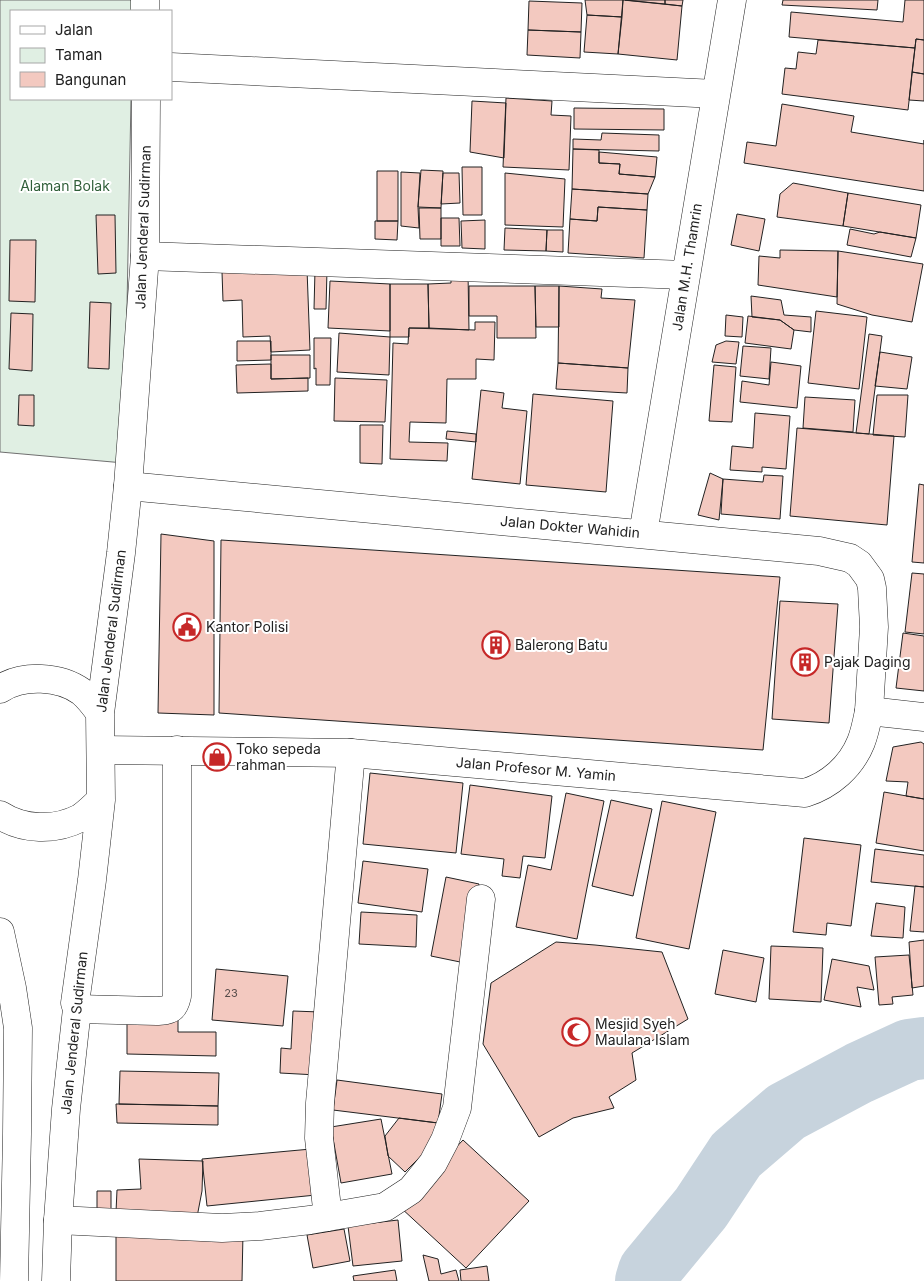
<svg xmlns="http://www.w3.org/2000/svg" width="924" height="1281" font-family="Inter,sans-serif">
<style>
.green{fill:#e0efe3;stroke:#6f6f6f}
.lines{fill:none;stroke-linecap:round;stroke-linejoin:round}
.river{stroke:#c7d3dd;stroke-width:62}
.building{fill:#f3c9c0;stroke:#222}
.minor-casing{stroke:#222;stroke-width:29}
.major-casing{stroke:#222;stroke-width:29}
.highway-casing{stroke:#222;stroke-width:29}
.minor{stroke:#fff;stroke-width:28}
.major{stroke:#fff;stroke-width:28}
.highway{stroke:#fff;stroke-width:28}
.labels{text-anchor:middle;stroke-width:4;stroke-linejoin:round;paint-order:stroke}
.number-label{font-size:11px;fill:#564c4a}
.park-label{font-size:14px;fill:#2f5e38;stroke:#fff}
.street-label{font-size:14px;fill:#222;stroke:#fff}
.poi-label{font-size:14px;fill:#222;stroke:#fff;text-anchor:start}
</style>
<rect width="100%" height="100%" fill="#fff"/>
<path class="green" d="M0,0H133V11H11V99H131L124,463L0,452Z"/>
<g class="lines">
<path class="river" d="M646,1281L649,1271L701,1208L736,1155L786,1112L859,1073L909,1050L924,1048"/>
</g>
<path class="building" d="M585,0H623L622,17L587,15Z
M623,0L682,6L677,60L618,54Z
M625,0H665V4Z
M665,0H683L682,6L665,4Z
M783,0H878L877,10L782,5Z
M905,0H924V40L916,39L915,48L789,37L791,12L903,22Z
M529,1L582,3L581,32L528,30Z
M587,15L622,17L618,54L584,52Z
M528,30L581,32L580,58L527,55Z
M916,39L924,40V74L912,72Z
M818,40L915,48L908,110L782,94L785,68L796,69L798,52L816,54Z
M912,72L924,74V101L909,100Z
M506,98L552,101L551,115L571,116L569,170L503,167Z
M472,101L506,103L504,158L470,152Z
M782,104L854,116L851,132L924,144V140V191L744,163L747,142L776,146Z
M574,108L664,109V130L574,129Z
M602,133L659,135V151L573,149V139L601,140Z
M573,149L599,150V163L620,164L619,174L655,177L648,194L572,189Z
M599,152L657,157L655,177L619,174L620,164L599,163Z
M462,167H482V215H463Z
M421,170L443,171L441,208L418,207Z
M377,171H398V221H377Z
M401,172L420,173L418,207L419,228L401,226Z
M443,173H459L460,203L441,204Z
M505,173L565,179L563,227L505,225Z
M793,183L848,193L843,226L777,217L780,194Z
M572,189L648,194L647,210L598,207L597,221L570,219Z
M848,193L921,205L916,238L843,226Z
M598,207L647,210L644,258L568,253L570,219L597,221Z
M419,208H441V239H420Z
M737,214L765,219L759,251L731,245Z
M96,215H115L116,273L98,274Z
M441,218H459L460,246H441Z
M485,220V249L462,248L461,221Z
M375,221H398L397,240L375,239Z
M505,228L547,230L546,251L504,250Z
M850,229L874,234L880,232L916,238L911,257L847,245Z
M547,230H563V252L546,251Z
M10,240H36L35,302L9,301Z
M780,250L838,251L837,297L758,285L759,256L780,258Z
M838,251L923,264L912,322L872,315L837,304Z
M307,269L310,350L271,352L270,336L243,337L242,300L223,301L222,272Z
M315,270H327L326,309H314Z
M451,273H468L469,330L429,328L428,284L451,283Z
M330,281L390,284V331L328,328Z
M390,284H428L429,328H409V337H390Z
M469,286H535L536,338H497V316H469Z
M535,286H559V327H536Z
M559,286L602,289L601,298L635,300L628,368L558,363Z
M751,296L781,300L784,315L811,317V332L794,330L780,320L752,317Z
M90,302L111,303L109,369L88,368Z
M816,311L867,317L859,389L808,383Z
M11,313L33,314L32,371L9,369Z
M726,315L743,317L742,337L725,336Z
M748,316L780,320L794,330L791,349L745,343Z
M475,322H495L494,360L476,359V379H447L446,423L410,422L409,442L448,443L447,461L390,459L393,343L408,344L409,328L475,330Z
M339,333L390,337L389,375L337,372Z
M869,334L882,336L869,434L856,433Z
M314,338H331L330,385H316V368L314,369Z
M237,341H271V360L237,361Z
M726,341L739,342L736,364L712,362L716,345Z
M743,346L771,348L769,379L740,376Z
M880,352L912,357L907,389L875,386Z
M271,355H310V378L271,379Z
M771,362L801,366L797,408L740,402L742,381L769,385Z
M558,363L628,368L627,393L556,389Z
M271,364V379L308,378V391L237,393L236,365Z
M714,365L736,367L732,422L709,421Z
M335,378L387,380L385,422L334,421Z
M481,390L504,393L502,408L527,411L520,484L472,479Z
M533,394L613,401L606,492L526,485Z
M19,395H34V426L18,425Z
M877,395H908L905,437L873,435Z
M805,397L855,400L853,432L803,428Z
M755,413L790,416L786,469L762,467V472L730,470L732,446L753,448Z
M360,425H383L382,464L360,463Z
M797,428L894,436L887,525L790,516Z
M447,431L476,434V442L446,439Z
M710,473L723,479L719,520L698,515Z
M764,475L783,476L780,519L721,514L723,479L763,482Z
M919,484L924,485V563L912,562Z
M161,534L214,541V715L158,713Z
M221,540L780,577L763,750L219,713Z
M912,573L924,574V634L905,632Z
M780,601L838,604L829,723L772,719Z
M903,633L924,636V691L896,688Z
M921,742L924,744V799L906,796L908,782L886,781L893,747Z
M370,773L463,783L456,853L363,844Z
M470,785L552,796L545,858L523,856L520,878L502,876L504,859L461,854Z
M884,792L924,799V851L876,843Z
M566,793L604,801L577,939L516,927L528,865L551,870Z
M611,800L652,809L633,896L592,886Z
M662,801L716,812L689,949L636,938Z
M804,838L861,845L851,926L827,923L826,935L793,932Z
M875,849L924,855V887L871,882Z
M363,861L428,869L422,912L358,903Z
M446,877L479,884L465,963L431,956Z
M915,886L924,887V932L910,931Z
M876,903L905,907L903,938L871,936Z
M361,912L417,915L416,947L359,944Z
M924,940V986L912,988L909,942Z
M556,942L595,945L662,952L688,1019L632,1053L636,1080L609,1097L614,1108L573,1118L539,1137L483,1044L491,983Z
M771,946L823,948L821,1002L769,999Z
M723,950L764,958L756,1002L715,994Z
M909,955L913,995L892,997L893,1004L879,1005L875,957Z
M832,959L869,966L874,990L857,987L861,1007L824,1000Z
M216,969L288,976L283,1026L212,1020Z
M293,1011L320,1012L317,1075L280,1073L281,1048L291,1049Z
M127,1017L178,1018V1032H216V1056L127,1054Z
M120,1071L219,1073L218,1106L119,1104Z
M337,1080L442,1094L438,1123L333,1110Z
M116,1104L218,1106V1125L117,1123Z
M399,1118L438,1123L446,1131L405,1172L388,1156L385,1136Z
M381,1119L392,1174L341,1183L331,1127Z
M463,1140L529,1201L466,1268L400,1207Z
M311,1149L316,1195L207,1206L202,1159Z
M139,1159L203,1161L202,1191L197,1217L116,1212L117,1190L141,1189Z
M97,1191H111V1215H97Z
M398,1220L402,1261L353,1266L348,1226Z
M344,1229L350,1261L313,1268L307,1235Z
M116,1230L243,1233L242,1281H116Z
M423,1255L438,1259L441,1274L456,1270L459,1281H429Z
M487,1266L489,1281H461L460,1270Z
M395,1270L397,1281H354L353,1276Z"/>
<g class="lines">
<g class="minor-casing">
<path id="minor" d="M171,67L716,94
M145,256L686,275
M128,486L819,551L850,558L859,564L870,579L872,588L874,627L869,711
M643,534L732,0
M77,1009L157,1011C170,1010 174,1010 177,996V750
M328,1217L319,1138L320,1103L351,753
M58,1220L222,1228L260,1226L310,1220L385,1207L411,1190L433,1163L445,1140L457,1108L481,899"/>
</g>
<g class="major-casing">
<path id="major" d="M101,750L351,753L805,793C830,785 851,767 861,742C865,732 867,721 869,711L924,717"/>
</g>
<g class="highway-casing">
<path id="highway" d="M145,0V11
M0,689C23,674 60,676 82,692C89,698 95,706 100,713
M0,815C23,830 55,831 80,818C88,813 94,806 101,800
M0,932L12,988L18,1028L17,1134L14,1281
M56,1281L58,1220L66,1109L77,1009L75,1003L92,880L101,800L100,713L121,553L128,486L145,256L146,99"/>
</g>
<use href="#minor" class="minor"/>
<use href="#major" class="major"/>
<use href="#highway" class="highway"/>
</g>
<defs>
<g id="civic-ring" transform="scale(1.4375)"><circle r="9.5" fill="#fff" stroke="#c62828" stroke-width="1.5"/><path d="M-.6-6.5H3V-4.5H.6V-3L4-1V1h2V6H-6V1h2V-1L-.6-3ZM-1.2 2.5V6h2.4V2.5Z" fill="#c62828"/></g>
<g id="building-ring" transform="scale(1.4375)"><circle r="9.5" fill="#fff" stroke="#c62828" stroke-width="1.5"/><path d="M-4-6H4V6H1V3H-1V6H-4ZM-2.5-4.3h1.7v1.8h-1.7ZM.8-4.3h1.7v1.8H.8ZM-2.5-1h1.7V.8h-1.7ZM.8-1h1.7V.8H.8Z" fill="#c62828"/></g>
<g id="shop-ring" transform="scale(1.4375)"><circle r="9.5" fill="#fff" stroke="#c62828" stroke-width="1.5"/><path d="M-5-2.5h2.3a2.7 3.5 0 0 1 5.4 0H5L5.5 6h-11ZM-1.5-2.5h3a1.5 2.3 0 0 0-3 0Z" fill="#c62828"/></g>
<g id="mosque-ring" transform="scale(1.4375)"><circle r="9.5" fill="#fff" stroke="#c62828" stroke-width="1.5"/><path d="M3.5-4.9A6 6 0 1 0 3.5 4.9A5 5 0 1 1 3.5-4.9Z" fill="#c62828"/></g>
</defs>
<g fill-rule="evenodd">
<use href="#civic-ring" x="187" y="627"/>
<use href="#building-ring" x="496" y="645"/>
<use href="#building-ring" x="805" y="662"/>
<use href="#shop-ring" x="217" y="757"/>
<use href="#mosque-ring" x="576" y="1032"/>
</g>
<g class="labels">
<g class="number-label">
<text x="231" y="997">23</text>
</g>
<g class="park-label">
<text x="65" y="191">Alaman Bolak</text>
</g>
<g class="street-label">
<text transform="translate(143 227) rotate(-88)" y="5">Jalan Jenderal Sudirman</text>
<text transform="translate(687 267) rotate(-81)" y="5">Jalan M.H. Thamrin</text>
<text transform="translate(570 527) rotate(5)" y="5">Jalan Dokter Wahidin</text>
<text transform="translate(111 631) rotate(-83)" y="5">Jalan Jenderal Sudirman</text>
<text transform="translate(536 769) rotate(5)" y="5">Jalan Profesor M. Yamin</text>
<text transform="translate(74 1033) rotate(-84)" y="5">Jalan Jenderal Sudirman</text>
</g>
<g class="poi-label">
<text x="206" y="632">Kantor Polisi</text>
<text x="515" y="650">Balerong Batu</text>
<text x="824" y="667">Pajak Daging</text>
<text x="236" y="754">Toko sepeda<tspan x="236" dy="16">rahman</tspan></text>
<text x="595" y="1029">Mesjid Syeh<tspan x="595" dy="16">Maulana Islam</tspan></text>
</g>
</g>
<rect x="10" y="10" width="162" height="90" fill="#ffffff" stroke="#a7a7a7"/>
<rect x="20" y="26" width="25" height="8" fill="#ffffff" stroke="#a7a7a7"/>
<text x="55" y="35" font-size="15" fill="#222222">Jalan</text>
<rect x="20" y="48" width="25" height="15" fill="#e0efe3" stroke="#a7a7a7"/>
<text x="55" y="60" font-size="15" fill="#222222">Taman</text>
<rect x="20" y="72" width="25" height="15" fill="#f3c9c0" stroke="#a7a7a7"/>
<text x="55" y="85" font-size="15" fill="#222222">Bangunan</text>
</svg>
